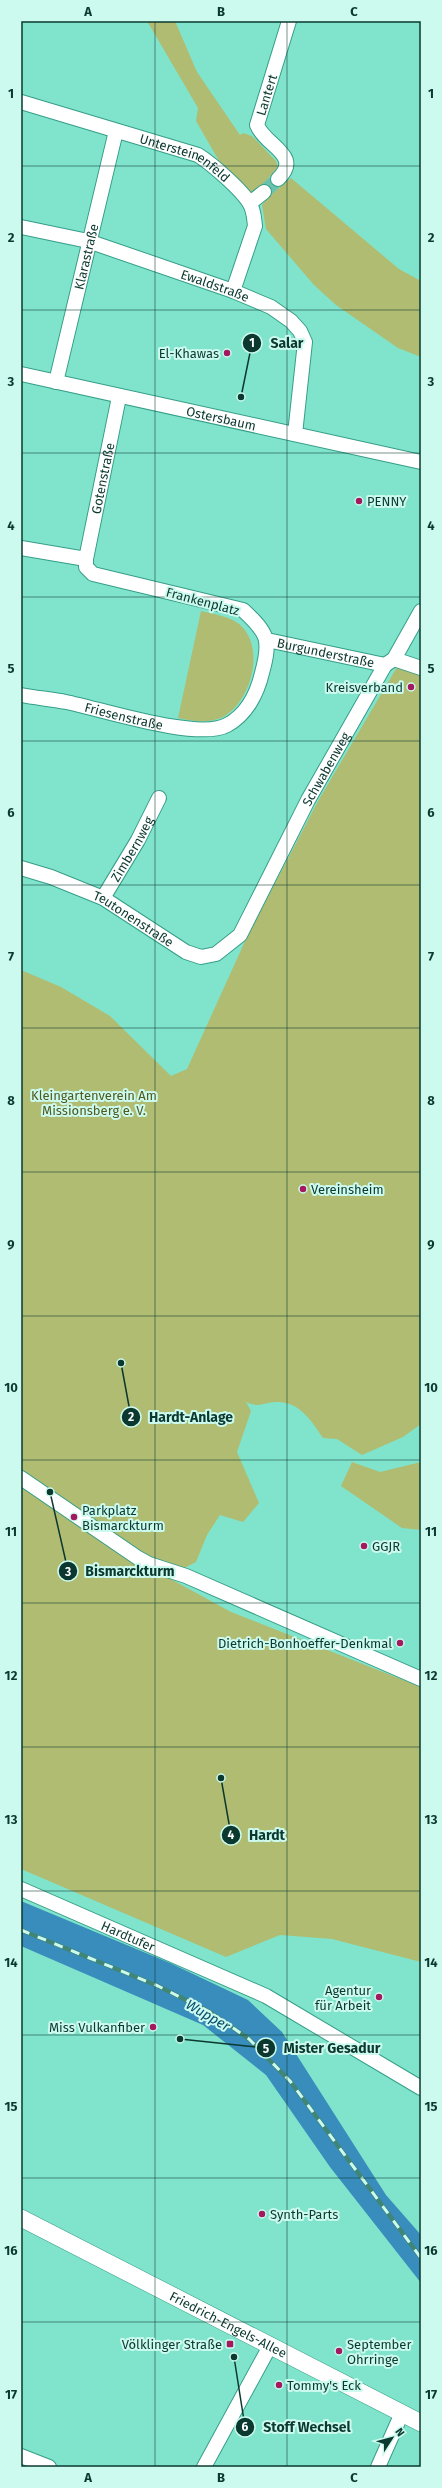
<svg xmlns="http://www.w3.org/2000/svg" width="442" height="2488" font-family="'Fira Sans',sans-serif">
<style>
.green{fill:#afbc71}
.water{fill:#388dbc}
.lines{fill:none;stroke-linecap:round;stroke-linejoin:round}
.minor-tunnel{stroke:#69c2ad;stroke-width:14;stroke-dasharray:14 7;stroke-linecap:butt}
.minor-casing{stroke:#359e88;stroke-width:16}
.major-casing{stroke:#359e88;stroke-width:18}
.minor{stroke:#fff;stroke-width:14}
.major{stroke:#fff;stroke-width:17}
.rail-casing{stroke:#408676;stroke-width:4.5}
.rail{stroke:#ccfaee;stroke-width:3;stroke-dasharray:9;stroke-linecap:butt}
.grid{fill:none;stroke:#0b382f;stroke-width:1;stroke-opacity:0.55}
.poi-dot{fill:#a4185f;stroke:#ccfaee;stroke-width:1.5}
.labels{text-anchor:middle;stroke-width:4;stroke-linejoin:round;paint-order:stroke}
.street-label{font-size:13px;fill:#0b382f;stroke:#ccfaee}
.poi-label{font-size:13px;fill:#0b382f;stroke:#ccfaee;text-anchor:start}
.park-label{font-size:13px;fill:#51591e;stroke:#ccfaee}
.water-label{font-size:14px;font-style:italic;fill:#074c6d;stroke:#ccfaee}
.leader{fill:none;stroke:#0b382f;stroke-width:1.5}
.callout-dot{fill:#0b382f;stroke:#ccfaee;stroke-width:1.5}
.mark-label{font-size:12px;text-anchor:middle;font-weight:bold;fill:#fff}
.callout-label{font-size:14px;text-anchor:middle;font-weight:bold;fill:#0b382f;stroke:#ccfaee;stroke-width:4;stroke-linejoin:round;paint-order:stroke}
.neatline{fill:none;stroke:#0b382f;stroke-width:1.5}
.grid-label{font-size:13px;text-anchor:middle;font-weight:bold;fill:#0b382f}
</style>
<rect width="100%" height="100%" fill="#80e4cc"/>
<path class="green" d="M147,21H175L197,72L240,135L243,133L252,136L276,161L278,167L256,192L248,193L222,166L196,121L198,108Z
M291,178L399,269L421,281V357L398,348L336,305L314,285L266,229L262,205L268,197Z
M201,611C213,614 229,616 239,624C266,646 252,701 223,717C208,724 193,721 178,718Z
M397,667L421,674V1424L403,1437L362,1455L337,1439L323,1438C312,1422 301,1403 279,1402C264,1401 261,1409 246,1402L251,1411L237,1452L259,1503L243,1522L220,1515L207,1535L196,1562L167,1577L231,1612L421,1687V1962L332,1939L280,1935L226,1957L21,1869V970L61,987L110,1016L171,1076L187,1069L246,939L318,801Z
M352,1462L380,1472L421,1462V1530L402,1528L341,1486Z"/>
<path class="water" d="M21,1901L170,1963L248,2000L282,2032L386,2195L421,2235V2283L330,2167L266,2075L203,2025L21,1946Z"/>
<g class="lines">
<path class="minor-tunnel" d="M264,192L278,179"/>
<g class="minor-casing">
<g id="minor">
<path id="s1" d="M21,102L198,155C212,164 242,190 250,204C254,211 254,218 255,226L233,291"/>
<path id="s2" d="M278,179C303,155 265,146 257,125L289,21"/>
<path d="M250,203L264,192"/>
<path id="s3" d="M21,227L88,241L233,291L271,307L291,321L300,331L305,342L295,434"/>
<path id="s4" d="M21,374L421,462"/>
<path id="s5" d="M56,382L116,131"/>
<path d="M21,548L86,559"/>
<path id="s6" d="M267,640L385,665"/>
<path d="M394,659L421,668"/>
<path id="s7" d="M21,695C36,698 51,699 66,702C101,709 198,741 227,725C246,715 257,694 262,673C271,640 268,633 243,610L93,574L86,567V559L119,397"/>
<path id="s8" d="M21,868L51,877L103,898L186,952L201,957L216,954L240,935L308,800L385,665L394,659L421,611"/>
<path id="s9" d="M103,898L138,840L159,798"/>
<path d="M21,1478L138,1558L149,1564L186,1576L421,1679"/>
<path id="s10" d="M21,1889L266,1996L421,2088"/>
<path d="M21,2456L49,2467"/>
<path d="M204,2467L270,2346"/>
<path d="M378,2467L402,2413"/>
</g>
</g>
<g class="major-casing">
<g id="major">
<path id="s11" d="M21,2218L421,2423"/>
</g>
</g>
<use href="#minor" class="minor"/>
<use href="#major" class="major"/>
<g class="rail-casing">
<path id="rail" d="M21,1930L158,1986L210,2012L249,2039L290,2081L421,2258"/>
</g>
<use href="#rail" class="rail"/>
</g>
<path class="grid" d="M155,21V2467M287,21V2467M21,166H421M21,310H421M21,453H421M21,597H421M21,741H421M21,885H421M21,1028H421M21,1172H421M21,1316H421M21,1460H421M21,1603H421M21,1747H421M21,1891H421M21,2035H421M21,2178H421M21,2322H421"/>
<g class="poi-dot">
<circle cx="227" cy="353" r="4"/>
<circle cx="359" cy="501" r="4"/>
<circle cx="411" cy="687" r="4"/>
<circle cx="303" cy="1189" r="4"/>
<circle cx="74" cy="1517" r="4"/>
<circle cx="364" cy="1546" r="4"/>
<circle cx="400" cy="1643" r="4"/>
<circle cx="379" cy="1997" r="4"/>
<circle cx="153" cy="2027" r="4"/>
<circle cx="262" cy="2214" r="4"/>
<rect x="226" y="2340" width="8" height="8" rx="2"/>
<circle cx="339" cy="2351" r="4"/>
<circle cx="279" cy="2385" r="4"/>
</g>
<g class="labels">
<g class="street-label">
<text dy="5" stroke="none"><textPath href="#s2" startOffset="99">Lantert</textPath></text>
<text dy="5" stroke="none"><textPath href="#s1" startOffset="174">Untersteinenfeld</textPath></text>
<text dy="5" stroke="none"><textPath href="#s5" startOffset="129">Klarastraße</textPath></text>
<text dy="5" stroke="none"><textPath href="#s3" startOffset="203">Ewaldstraße</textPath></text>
<text dy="5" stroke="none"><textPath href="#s4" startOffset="205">Ostersbaum</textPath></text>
<text dy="5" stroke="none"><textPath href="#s7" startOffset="601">Gotenstraße</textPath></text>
<text transform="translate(203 601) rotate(15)" y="5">Frankenplatz</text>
<text dy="5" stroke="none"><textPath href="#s6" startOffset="60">Burgunderstraße</textPath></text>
<text dy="5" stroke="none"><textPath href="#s7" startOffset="105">Friesenstraße</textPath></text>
<text dy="5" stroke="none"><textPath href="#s8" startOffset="435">Schwabenweg</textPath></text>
<text dy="5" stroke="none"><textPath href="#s9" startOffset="57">Zimbernweg</textPath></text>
<text dy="5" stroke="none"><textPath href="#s8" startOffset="124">Teutonenstraße</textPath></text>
<text dy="5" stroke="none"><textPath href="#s10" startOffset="117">Hardtufer</textPath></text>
<text dy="5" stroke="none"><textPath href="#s11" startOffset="233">Friedrich-Engels-Allee</textPath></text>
</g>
<g class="poi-label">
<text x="219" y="358" text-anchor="end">El-Khawas</text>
<text x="367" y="506">PENNY</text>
<text x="403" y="692" text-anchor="end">Kreisverband</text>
<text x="311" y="1194">Vereinsheim</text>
<text x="82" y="1515">Parkplatz<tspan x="82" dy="15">Bismarckturm</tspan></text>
<text x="372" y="1551">GGJR</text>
<text x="392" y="1648" text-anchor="end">Dietrich-Bonhoeffer-Denkmal</text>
<text x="371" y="1995" text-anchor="end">Agentur<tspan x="371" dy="15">für Arbeit</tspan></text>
<text x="145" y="2032" text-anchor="end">Miss Vulkanfiber</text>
<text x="270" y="2219">Synth-Parts</text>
<text x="222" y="2349" text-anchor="end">Völklinger Straße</text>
<text x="347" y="2349">September<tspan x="347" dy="15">Ohrringe</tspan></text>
<text x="287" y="2390">Tommy's Eck</text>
</g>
<g class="park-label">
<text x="94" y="1100">Kleingartenverein Am<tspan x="94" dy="15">Missionsberg e. V.</tspan></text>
</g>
<g class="water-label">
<text transform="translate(208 2015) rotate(30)" y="5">Wupper</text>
</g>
</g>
<path class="leader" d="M241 397L252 343M121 1363L131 1417M50 1492L68 1571M221 1778L231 1835M180 2039L266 2048M234 2357L245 2427"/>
<g class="callout-dot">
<circle cx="241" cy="397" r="4"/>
<circle cx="121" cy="1363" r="4"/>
<circle cx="50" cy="1492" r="4"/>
<circle cx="221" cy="1778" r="4"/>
<circle cx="180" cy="2039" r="4"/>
<circle cx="234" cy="2357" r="4"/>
<circle cx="252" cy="343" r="10"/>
<circle cx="131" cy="1417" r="10"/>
<circle cx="68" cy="1571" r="10"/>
<circle cx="231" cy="1835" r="10"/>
<circle cx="266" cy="2048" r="10"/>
<circle cx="245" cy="2427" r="10"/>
</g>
<g class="mark-label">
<text x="252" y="347">1</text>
<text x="131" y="1421">2</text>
<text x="68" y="1576">3</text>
<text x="231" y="1839">4</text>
<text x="266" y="2053">5</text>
<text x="245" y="2431">6</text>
</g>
<g class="callout-label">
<text x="287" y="348">Salar</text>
<text x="191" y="1422">Hardt-Anlage</text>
<text x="130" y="1576">Bismarckturm</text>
<text x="267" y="1840">Hardt</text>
<text x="332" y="2053">Mister Gesadur</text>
<text x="307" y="2432">Stoff Wechsel</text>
</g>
<rect width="442" height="2488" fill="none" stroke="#ccfaee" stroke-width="44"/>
<g transform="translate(392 2438) rotate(54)" stroke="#ccfaee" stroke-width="3" paint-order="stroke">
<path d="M0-3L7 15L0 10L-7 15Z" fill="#0b382f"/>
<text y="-6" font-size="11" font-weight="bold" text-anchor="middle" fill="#0b382f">N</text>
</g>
<rect x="22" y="22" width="398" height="2444" class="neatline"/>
<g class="grid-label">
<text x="88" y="16">A</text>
<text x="221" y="16">B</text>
<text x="354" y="16">C</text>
<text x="11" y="98">1</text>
<text x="431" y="98">1</text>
<text x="11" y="242">2</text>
<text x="431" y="242">2</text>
<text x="11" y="386">3</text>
<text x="431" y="386">3</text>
<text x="11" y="530">4</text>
<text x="431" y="530">4</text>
<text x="11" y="673">5</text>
<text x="431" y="673">5</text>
<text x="11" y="817">6</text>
<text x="431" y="817">6</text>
<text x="11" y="961">7</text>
<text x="431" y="961">7</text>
<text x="11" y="1105">8</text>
<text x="431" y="1105">8</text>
<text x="11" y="1249">9</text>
<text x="431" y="1249">9</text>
<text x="11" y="1392">10</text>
<text x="431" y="1392">10</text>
<text x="11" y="1536">11</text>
<text x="431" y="1536">11</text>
<text x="11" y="1680">12</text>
<text x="431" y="1680">12</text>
<text x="11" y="1824">13</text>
<text x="431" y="1824">13</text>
<text x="11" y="1967">14</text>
<text x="431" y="1967">14</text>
<text x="11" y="2111">15</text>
<text x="431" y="2111">15</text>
<text x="11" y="2255">16</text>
<text x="431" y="2255">16</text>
<text x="11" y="2399">17</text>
<text x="431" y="2399">17</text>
<text x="88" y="2482">A</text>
<text x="221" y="2482">B</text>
<text x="354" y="2482">C</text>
</g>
</svg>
